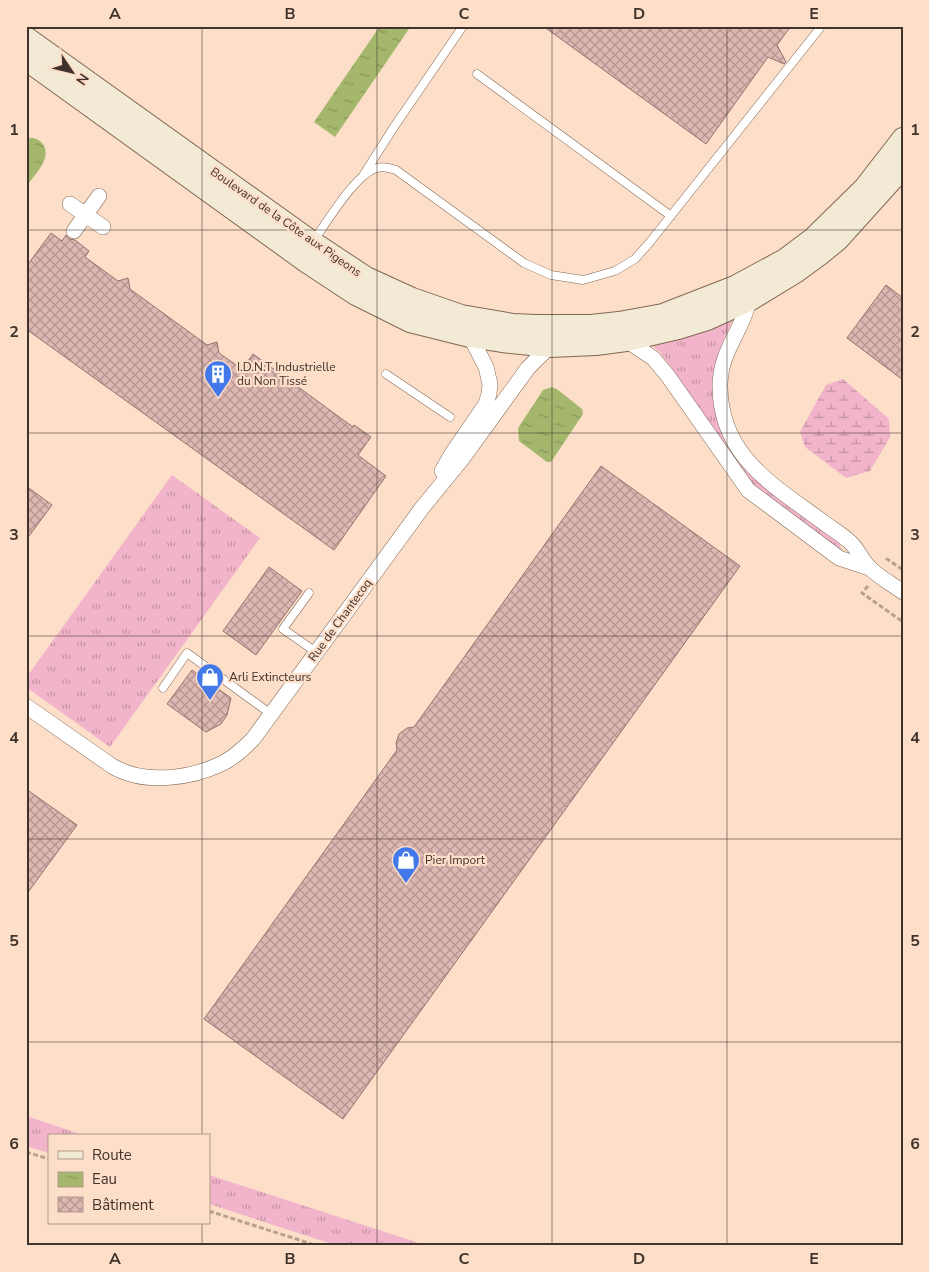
<svg xmlns="http://www.w3.org/2000/svg" width="929" height="1272" font-family="'Nunito Sans',sans-serif">
<style>
.grass{fill:url(#grass-tufts)}
.wetland{fill:url(#wetland-marsh)}
.water{fill:url(#water-ripples)}
.building{fill:url(#building-cross-hatch);stroke:#95736e}
.lines{fill:none;stroke-linecap:round;stroke-linejoin:round}
.lane-casing{stroke:#826854;stroke-width:9}
.street-casing{stroke:#826854;stroke-width:16}
.secondary-casing{stroke:#826854;stroke-width:24}
.path{stroke:#b9a190;stroke-width:3;stroke-dasharray:5 2.5;stroke-linecap:butt}
.lane{stroke:#fff;stroke-width:8}
.street{stroke:#fff;stroke-width:15}
.secondary{stroke:#f2ead4;stroke-width:22}
.grid{fill:none;stroke:#3f332b;stroke-width:1;stroke-opacity:0.55}
.labels{text-anchor:middle;stroke-width:4.5;stroke-linejoin:round;paint-order:stroke}
.street-label{font-size:12px;fill:#3f332b;stroke:#fddec8}
.poi-label{font-size:12px;fill:#3f332b;stroke:#fddec8;text-anchor:start}
.neatline{fill:none;stroke:#3f332b;stroke-width:2}
.grid-label{font-size:16px;text-anchor:middle;font-weight:bold;fill:#3f332b}
</style>
<defs>
<pattern id="grass-tufts" width="24" height="20" patternUnits="userSpaceOnUse" patternTransform="scale(1.25)"><rect width="24" height="20" fill="#f1b4ca"/><path d="M3 7l-1-3M5 7V3M7 7l1-3M15 17l-1-3M17 17v-4M19 17l1-3" fill="none" stroke="#c593a4"/></pattern>
<pattern id="wetland-marsh" width="20" height="14" patternUnits="userSpaceOnUse" patternTransform="scale(1.25)"><rect width="20" height="14" fill="#f1b4ca"/><path d="M1 5h8M5 5V1M11 12h8M15 12V8" fill="none" stroke="#c593a4"/></pattern>
<pattern id="water-ripples" width="26" height="14" patternUnits="userSpaceOnUse" patternTransform="scale(1.25)"><rect width="26" height="14" fill="#a5b76d"/><path d="M2 4q2-2 4 0t4 0M15 11q2-2 4 0t4 0" fill="none" stroke="#88955a"/></pattern>
<pattern id="building-cross-hatch" width="8" height="8" patternUnits="userSpaceOnUse" patternTransform="scale(1.25)"><rect width="8" height="8" fill="#ddb7b2"/><path d="M0 0l8 8M0 8l8-8" fill="none" stroke="#b59591"/></pattern>
</defs>
<rect width="100%" height="100%" fill="#fddec8"/>
<path class="grass" d="M736,314L724,339L716,363L725,435L840,541L841,552L750,484L682,383L660,352L648,342Z
M172,475L260,538L110,747L26,687V678Z
M26,1116L86,1136H49V1153L26,1146Z
M209,1175L428,1246H338L209,1204Z"/>
<path class="wetland" d="M843,379L889,419L890,437L870,471L846,478L805,447L800,432L826,385Z"/>
<path class="water" d="M380,26H411L335,137L314,122Z
M26,138C32,137 37,138 41,142C55,156 34,175 26,187Z
M552,387L558,390L582,409L583,414L551,462H547L519,441L518,428L543,390Z"/>
<path class="building" d="M543,26H791L777,45L786,62L784,64L768,57L706,144Z
M51,233L62,241L66,235L69,239L75,240L89,251L85,257L118,281L128,278L130,289L207,345L217,342L219,353L242,369L253,354L353,427L354,425L371,437L358,455L386,476L334,550L26,329V267Z
M886,285L903,298V380L847,338Z
M601,466L740,566L343,1119L204,1019L397,750L396,743L399,734L407,728L414,727Z
M26,486L52,505L26,540Z
M269,567L302,591L256,655L223,631Z
M192,670L231,698L227,715L221,724L206,732L167,704Z
M26,789L77,825L26,895Z"/>
<g class="lines">
<g class="lane-casing">
<path id="lane" d="M477,74L671,216
M364,174L394,127L463,26
M314,240C327,222 356,173 377,168C383,166 390,168 396,170L524,263L551,275L583,280L615,271L635,259L650,242L820,28
M386,374L450,417
M309,593L283,629L316,652
M163,688L187,653L271,714"/>
</g>
<g class="street-casing">
<path id="street" d="M70,204L103,227
M74,231L99,196
M749,300C743,331 720,350 720,386C720,456 773,485 823,522C832,529 843,535 851,543C858,550 862,560 869,567C878,577 892,584 903,592
M626,340L653,358L668,376L748,490L839,558L869,568
M442,471L453,452L486,404L489,394L490,384L486,367L470,336
M26,706L112,766C144,785 190,779 223,763C235,757 244,748 253,739L422,508L462,459L528,368L550,346"/>
</g>
<g class="secondary-casing">
<path id="secondary" d="M26,38L310,241L366,278L412,299L461,316L513,325L535,326H591L619,323L663,315L735,287L785,260L813,239L865,188L903,139
M26,59L306,261L356,294L410,321L470,336L502,341L550,346L596,344L626,340L678,328L707,319L749,300L795,272L821,253L838,239L903,167"/>
</g>
<path class="path" d="M886,560L887,559L903,570
M868,586L862,593L903,622
M26,1152L49,1159
M209,1211L318,1246"/>
<use href="#lane" class="lane"/>
<use href="#street" class="street"/>
<use href="#secondary" class="secondary"/>
</g>
<path class="grid" d="M202,26V1136M377,26V1246M552,26V1246M727,26V1246M26,230H903M26,433H903M26,636H903M26,839H903M26,1042H903M202,1223V1246"/>
<defs>
<g id="building-pin" transform="scale(1.4375)"><path d="M0 17L-7.5 6A9.5 9.5 0 1 1 7.5 6Z" fill="#4278e9" stroke="#fddec8"/><path d="M-4-6H4V6H1V3H-1V6H-4ZM-2.5-4.3h1.7v1.8h-1.7ZM.8-4.3h1.7v1.8H.8ZM-2.5-1h1.7V.8h-1.7ZM.8-1h1.7V.8H.8Z" fill="#fff"/></g>
<g id="shop-pin" transform="scale(1.4375)"><path d="M0 17L-7.5 6A9.5 9.5 0 1 1 7.5 6Z" fill="#4278e9" stroke="#fddec8"/><path d="M-5-2.5h2.3a2.7 3.5 0 0 1 5.4 0H5L5.5 6h-11ZM-1.5-2.5h3a1.5 2.3 0 0 0-3 0Z" fill="#fff"/></g>
</defs>
<g fill-rule="evenodd">
<use href="#building-pin" x="218" y="374"/>
<use href="#shop-pin" x="210" y="677"/>
<use href="#shop-pin" x="406" y="860"/>
</g>
<g class="labels">
<g class="street-label">
<text transform="translate(286 222) rotate(35)" y="4">Boulevard de la Côte aux Pigeons</text>
<text transform="translate(340 620) rotate(-54)" y="4">Rue de Chantecoq</text>
</g>
<g class="poi-label">
<text x="237" y="371">I.D.N.T Industrielle<tspan x="237" dy="14">du Non Tissé</tspan></text>
<text x="229" y="681">Arli Extincteurs</text>
<text x="425" y="864">Pier Import</text>
</g>
</g>
<rect width="929" height="1272" fill="none" stroke="#fddec8" stroke-width="55"/>
<rect x="48" y="1134" width="162" height="90" fill="#fddec8" stroke="#b19a89"/>
<rect x="58" y="1151" width="25" height="8" fill="#f2ead4" stroke="#b19a89"/>
<text x="92" y="1160" font-size="15" fill="#3f332b">Route</text>
<rect x="58" y="1172" width="25" height="15" fill="url(#water-ripples)" stroke="#b19a89"/>
<text x="92" y="1184" font-size="15" fill="#3f332b">Eau</text>
<rect x="58" y="1197" width="25" height="15" fill="url(#building-cross-hatch)" stroke="#b19a89"/>
<text x="92" y="1210" font-size="15" fill="#3f332b">Bâtiment</text>
<g transform="translate(72 72) rotate(125)" stroke="#fddec8" stroke-width="4" paint-order="stroke">
<path d="M0-4L9 19L0 12L-9 19Z" fill="#3f332b"/>
<text y="-8" font-size="14" font-weight="bold" text-anchor="middle" fill="#3f332b">N</text>
</g>
<rect x="28" y="28" width="874" height="1216" class="neatline"/>
<g class="grid-label">
<text x="115" y="19">A</text>
<text x="290" y="19">B</text>
<text x="464" y="19">C</text>
<text x="639" y="19">D</text>
<text x="814" y="19">E</text>
<text x="14" y="135">1</text>
<text x="915" y="135">1</text>
<text x="14" y="337">2</text>
<text x="915" y="337">2</text>
<text x="14" y="540">3</text>
<text x="915" y="540">3</text>
<text x="14" y="743">4</text>
<text x="915" y="743">4</text>
<text x="14" y="946">5</text>
<text x="915" y="946">5</text>
<text x="14" y="1149">6</text>
<text x="915" y="1149">6</text>
<text x="115" y="1264">A</text>
<text x="290" y="1264">B</text>
<text x="464" y="1264">C</text>
<text x="639" y="1264">D</text>
<text x="814" y="1264">E</text>
</g>
</svg>
